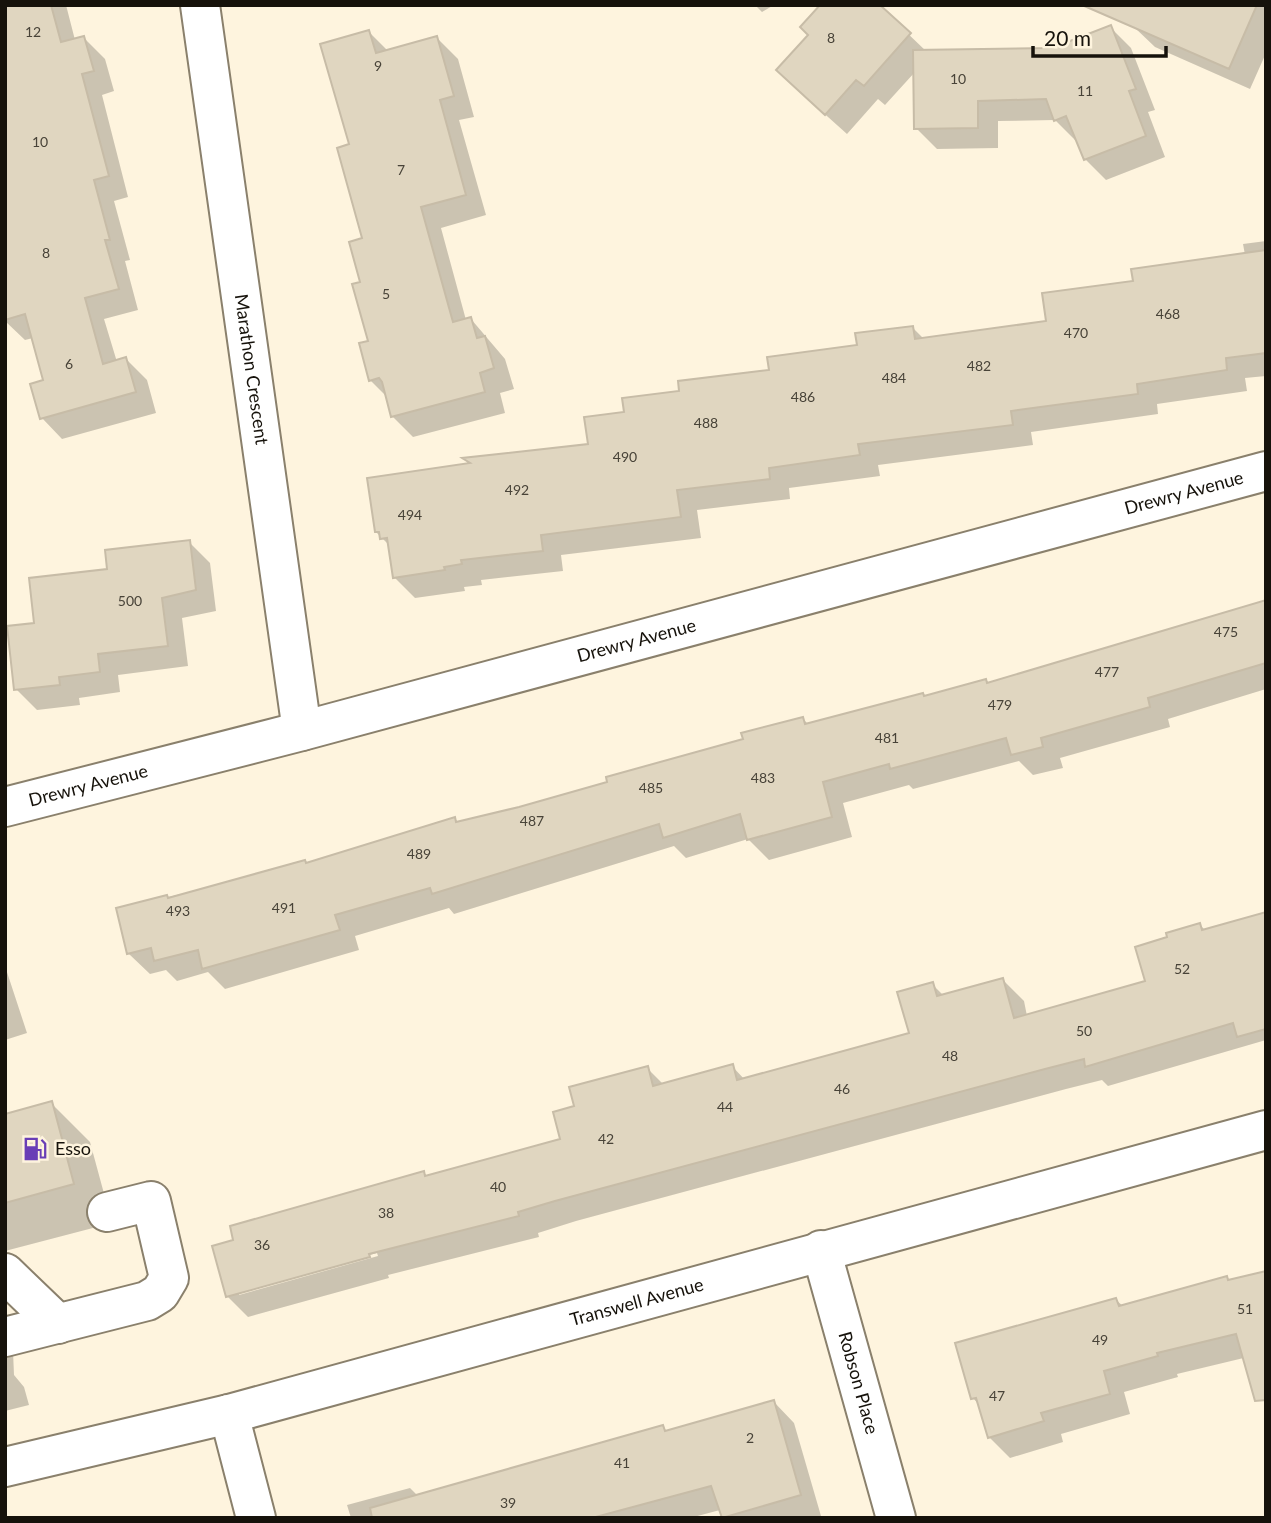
<svg xmlns="http://www.w3.org/2000/svg" width="1271" height="1523" font-family="Lato,sans-serif">
<style>
.shadow{fill:#0003;fill-rule:evenodd}
.building{fill:#e0d6c0;stroke:#c7bca7;stroke-width:2}
.lines{fill:none;stroke-linecap:round;stroke-linejoin:round}
.minor-casing{stroke:#8a806c;stroke-width:42}
.minor{stroke:#fff;stroke-width:38}
.labels{text-anchor:middle;stroke-width:5;stroke-linejoin:round;paint-order:stroke}
.number-label{font-size:14px;fill:#484338}
.street-label{font-size:18px;fill:#16120b;stroke:#fef4de}
.poi-label{font-size:18px;fill:#16120b;stroke:#fef4de;text-anchor:start}
</style>
<rect width="100%" height="100%" fill="#fef4de"/>
<path class="shadow" d="M5,5H66L75,40L84,38L105,59L114,91L102,95L128,197L114,201L130,260L125,261L138,310L104,319L117,362L126,359L147,380L156,413L62,439L42,418L45,381L33,338L25,340L5,321Z
M755,5H774L762,12Z
M878,5L927,52L1052,50L1110,27L1131,48L1155,110L1148,112L1165,157L1106,180L1085,159L1076,141L1055,120L998,121V148L937,149L916,128L915,72L885,105L878,99L847,134L799,91Z
M1144,5H1266V53L1250,89L1155,47L1134,27Z
M369,32L388,51L437,38L458,59L474,117L459,120L486,215L441,228L466,320L471,319L505,359L514,389L500,393L505,413L413,437L392,416L387,397L370,380V342L362,283L364,240L351,145Z
M1266,241V376L1245,378L1247,391L1157,404L1158,414L1031,432L1033,445L878,465L880,476L789,488L790,499L697,510L701,538L561,555L563,571L481,580L482,585L464,587L465,591L415,598L394,577L390,546L376,532L590,445L626,413L681,393L771,371L913,328L925,340L1048,323L1135,282L1245,255L1243,244Z
M189,542L210,563L216,611L182,618L188,666L118,675L120,692L79,698L80,705L37,710L16,689L36,624L109,570Z
M1266,602V689L1168,719L1170,727L1060,758L1063,768L1033,775L1019,761L913,789L909,785L843,803L852,837L769,860L748,839L686,858L674,846L454,914L449,908L355,936L359,950L225,989L208,972L177,981L166,970L150,974L129,954L118,909L307,864L454,819L458,824L520,809L745,740L803,719L809,725L986,681L989,684Z
M1266,914V1040L1108,1086L1102,1080L1066,1089L576,1221L538,1233L539,1237L388,1275L389,1278L248,1317L227,1296L423,1173L427,1177L562,1140L576,1107L647,1068L664,1085L732,1066L745,1080L911,1035L932,984L944,996L1003,980L1024,1001L1027,1016L1147,982L1169,938L1200,925L1205,930ZM377,1253L378,1256L239,1295V1291Z
M5,966L27,1033L5,1040Z
M51,1103L90,1142L112,1223L5,1251V1115Z
M1226,1278L1252,1356L1177,1374L1178,1377L1124,1392L1130,1414L1061,1434L1063,1442L1010,1458L989,1437L980,1406L973,1398L1116,1300L1123,1306Z
M5,1342L13,1351L14,1375L24,1387L29,1405L5,1411Z
M774,1402L794,1423L821,1516L722,1518L720,1510L690,1518H351L347,1505L410,1488L418,1496L662,1427L668,1432Z"/>
<path class="building" d="M5,5H51L61,42L84,36L94,71L82,74L109,176L94,180L110,240H105L119,289L85,298L103,364L126,357L136,392L40,419L30,384L43,380L25,314L5,320Z
M820,5H880L911,33L864,86L856,80L825,115L776,70L808,35L800,27Z
M1082,5H1257L1229,69Z
M1111,25L1136,89L1129,91L1146,136L1084,160L1066,116L1054,121L1046,99L978,101V128L914,129L913,50L1052,48Z
M369,30L376,53L437,36L454,96L440,100L466,195L421,207L453,322L471,317L477,338L485,336L494,368L480,373L485,392L391,417L382,382L379,378L369,381L359,343L368,341L352,284L360,282L349,242L362,238L337,148L349,144L320,44Z
M1266,250V353L1226,358L1227,370L1137,384L1138,394L1011,411L1013,425L858,444L860,455L769,468L770,479L677,490L681,517L541,535L543,551L461,560L462,564L444,567L445,570L393,578L387,538L380,539L379,532H375L367,478L470,463L462,458L588,444L584,417L624,412L622,398L679,391L678,381L769,370L767,357L857,345L855,333L913,326L915,339L1046,321L1042,293L1133,281L1131,269Z
M190,540L196,590L162,598L168,646L98,654L100,672L59,677L60,685L14,690L7,626L34,623L29,578L107,569L105,550Z
M1266,600V663L1148,698L1150,707L1041,738L1043,747L1011,755L1006,738L890,769L889,764L823,782L832,817L747,840L740,814L663,838L659,824L432,894L430,888L335,915L340,930L202,969L198,950L154,961L151,948L127,954L116,908L167,895L168,898L305,860L306,863L455,817L456,822L519,807L607,782L606,777L743,739L741,733L803,717L805,724L923,693L924,696L986,679L987,683Z
M1266,912V1029L1237,1037L1233,1023L1085,1067L1084,1059L1045,1069L555,1201L518,1212L519,1216L369,1254L370,1257L226,1297L212,1246L233,1240L230,1226L424,1171L425,1176L560,1139L553,1112L574,1106L569,1087L648,1066L653,1086L733,1064L737,1080L909,1033L897,992L933,982L937,996L1003,978L1014,1018L1145,981L1135,947L1167,937L1166,933L1200,923L1202,930Z
M52,1101L74,1184L5,1203V1114Z
M1266,1271V1400L1255,1401L1236,1334L1157,1353L1158,1356L1104,1371L1110,1394L1041,1413L1044,1421L988,1438L976,1398L971,1399L955,1343L1116,1298L1119,1306L1227,1276L1228,1280Z
M774,1400L801,1495L722,1518L711,1486L592,1518H372L370,1508L663,1425L665,1431Z"/>
<g class="lines">
<g class="minor-casing">
<g id="minor">
<path id="s1" d="M200,5L302,731"/>
<path id="s2" d="M5,807L302,731L1266,471"/>
<path id="s3" d="M821,1250L896,1518"/>
<path d="M5,1273L58,1324"/>
<path d="M5,1337L147,1301L160,1293L169,1278L151,1201L107,1212"/>
<path d="M229,1414L256,1518"/>
<path id="s4" d="M5,1467L229,1414L1266,1130"/>
</g>
</g>
<use href="#minor" class="minor"/>
</g>
<defs>
<g id="fuel-bare" transform="scale(1.89)"><path d="M-5.5-6h7V0h2V4h1.3V-2.5L3-4.5l.8-.8L6-3V5H2.5V1h-1V6h-7ZM-4.2-4.7v3.2H.2V-4.7Z" fill="#693eb6" stroke="#fef4de" stroke-width="2.5" paint-order="stroke"/></g>
</defs>
<g fill-rule="evenodd">
<use href="#fuel-bare" x="35" y="1149"/>
</g>
<g class="labels">
<g class="number-label">
<text x="33" y="37">12</text>
<text x="831" y="43">8</text>
<text x="378" y="71">9</text>
<text x="958" y="84">10</text>
<text x="1085" y="96">11</text>
<text x="40" y="147">10</text>
<text x="401" y="175">7</text>
<text x="46" y="258">8</text>
<text x="386" y="299">5</text>
<text x="1168" y="319">468</text>
<text x="1076" y="338">470</text>
<text x="69" y="369">6</text>
<text x="979" y="371">482</text>
<text x="894" y="383">484</text>
<text x="803" y="402">486</text>
<text x="706" y="428">488</text>
<text x="625" y="462">490</text>
<text x="517" y="495">492</text>
<text x="410" y="520">494</text>
<text x="130" y="606">500</text>
<text x="1226" y="637">475</text>
<text x="1107" y="677">477</text>
<text x="1000" y="710">479</text>
<text x="887" y="743">481</text>
<text x="763" y="783">483</text>
<text x="651" y="793">485</text>
<text x="532" y="826">487</text>
<text x="419" y="859">489</text>
<text x="284" y="913">491</text>
<text x="178" y="916">493</text>
<text x="1182" y="974">52</text>
<text x="1084" y="1036">50</text>
<text x="950" y="1061">48</text>
<text x="842" y="1094">46</text>
<text x="725" y="1112">44</text>
<text x="606" y="1144">42</text>
<text x="498" y="1192">40</text>
<text x="386" y="1218">38</text>
<text x="262" y="1250">36</text>
<text x="1245" y="1314">51</text>
<text x="1100" y="1345">49</text>
<text x="997" y="1401">47</text>
<text x="750" y="1443">2</text>
<text x="622" y="1468">41</text>
<text x="508" y="1508">39</text>
</g>
<g class="street-label">
<text dy="6" stroke="none"><textPath href="#s1" startOffset="368">Marathon Crescent</textPath></text>
<text dy="6" stroke="none"><textPath href="#s2" startOffset="1220">Drewry Avenue</textPath></text>
<text dy="6" stroke="none"><textPath href="#s2" startOffset="653">Drewry Avenue</textPath></text>
<text dy="6" stroke="none"><textPath href="#s2" startOffset="86">Drewry Avenue</textPath></text>
<text dy="6" stroke="none"><textPath href="#s4" startOffset="653">Transwell Avenue</textPath></text>
<text dy="6" stroke="none"><textPath href="#s3" startOffset="138">Robson Place</textPath></text>
</g>
<g class="poi-label">
<text x="55" y="1155">Esso</text>
</g>
</g>
<rect width="1271" height="1523" fill="none" stroke="#16120b" stroke-width="14"/>
<path d="M1033 46v10h133v-10" fill="none" stroke="#16120b" stroke-width="3.5"/>
<text x="1044" y="46" font-size="21" fill="#16120b" stroke="#fef4de" stroke-width="5" paint-order="stroke">20 m</text>
</svg>
